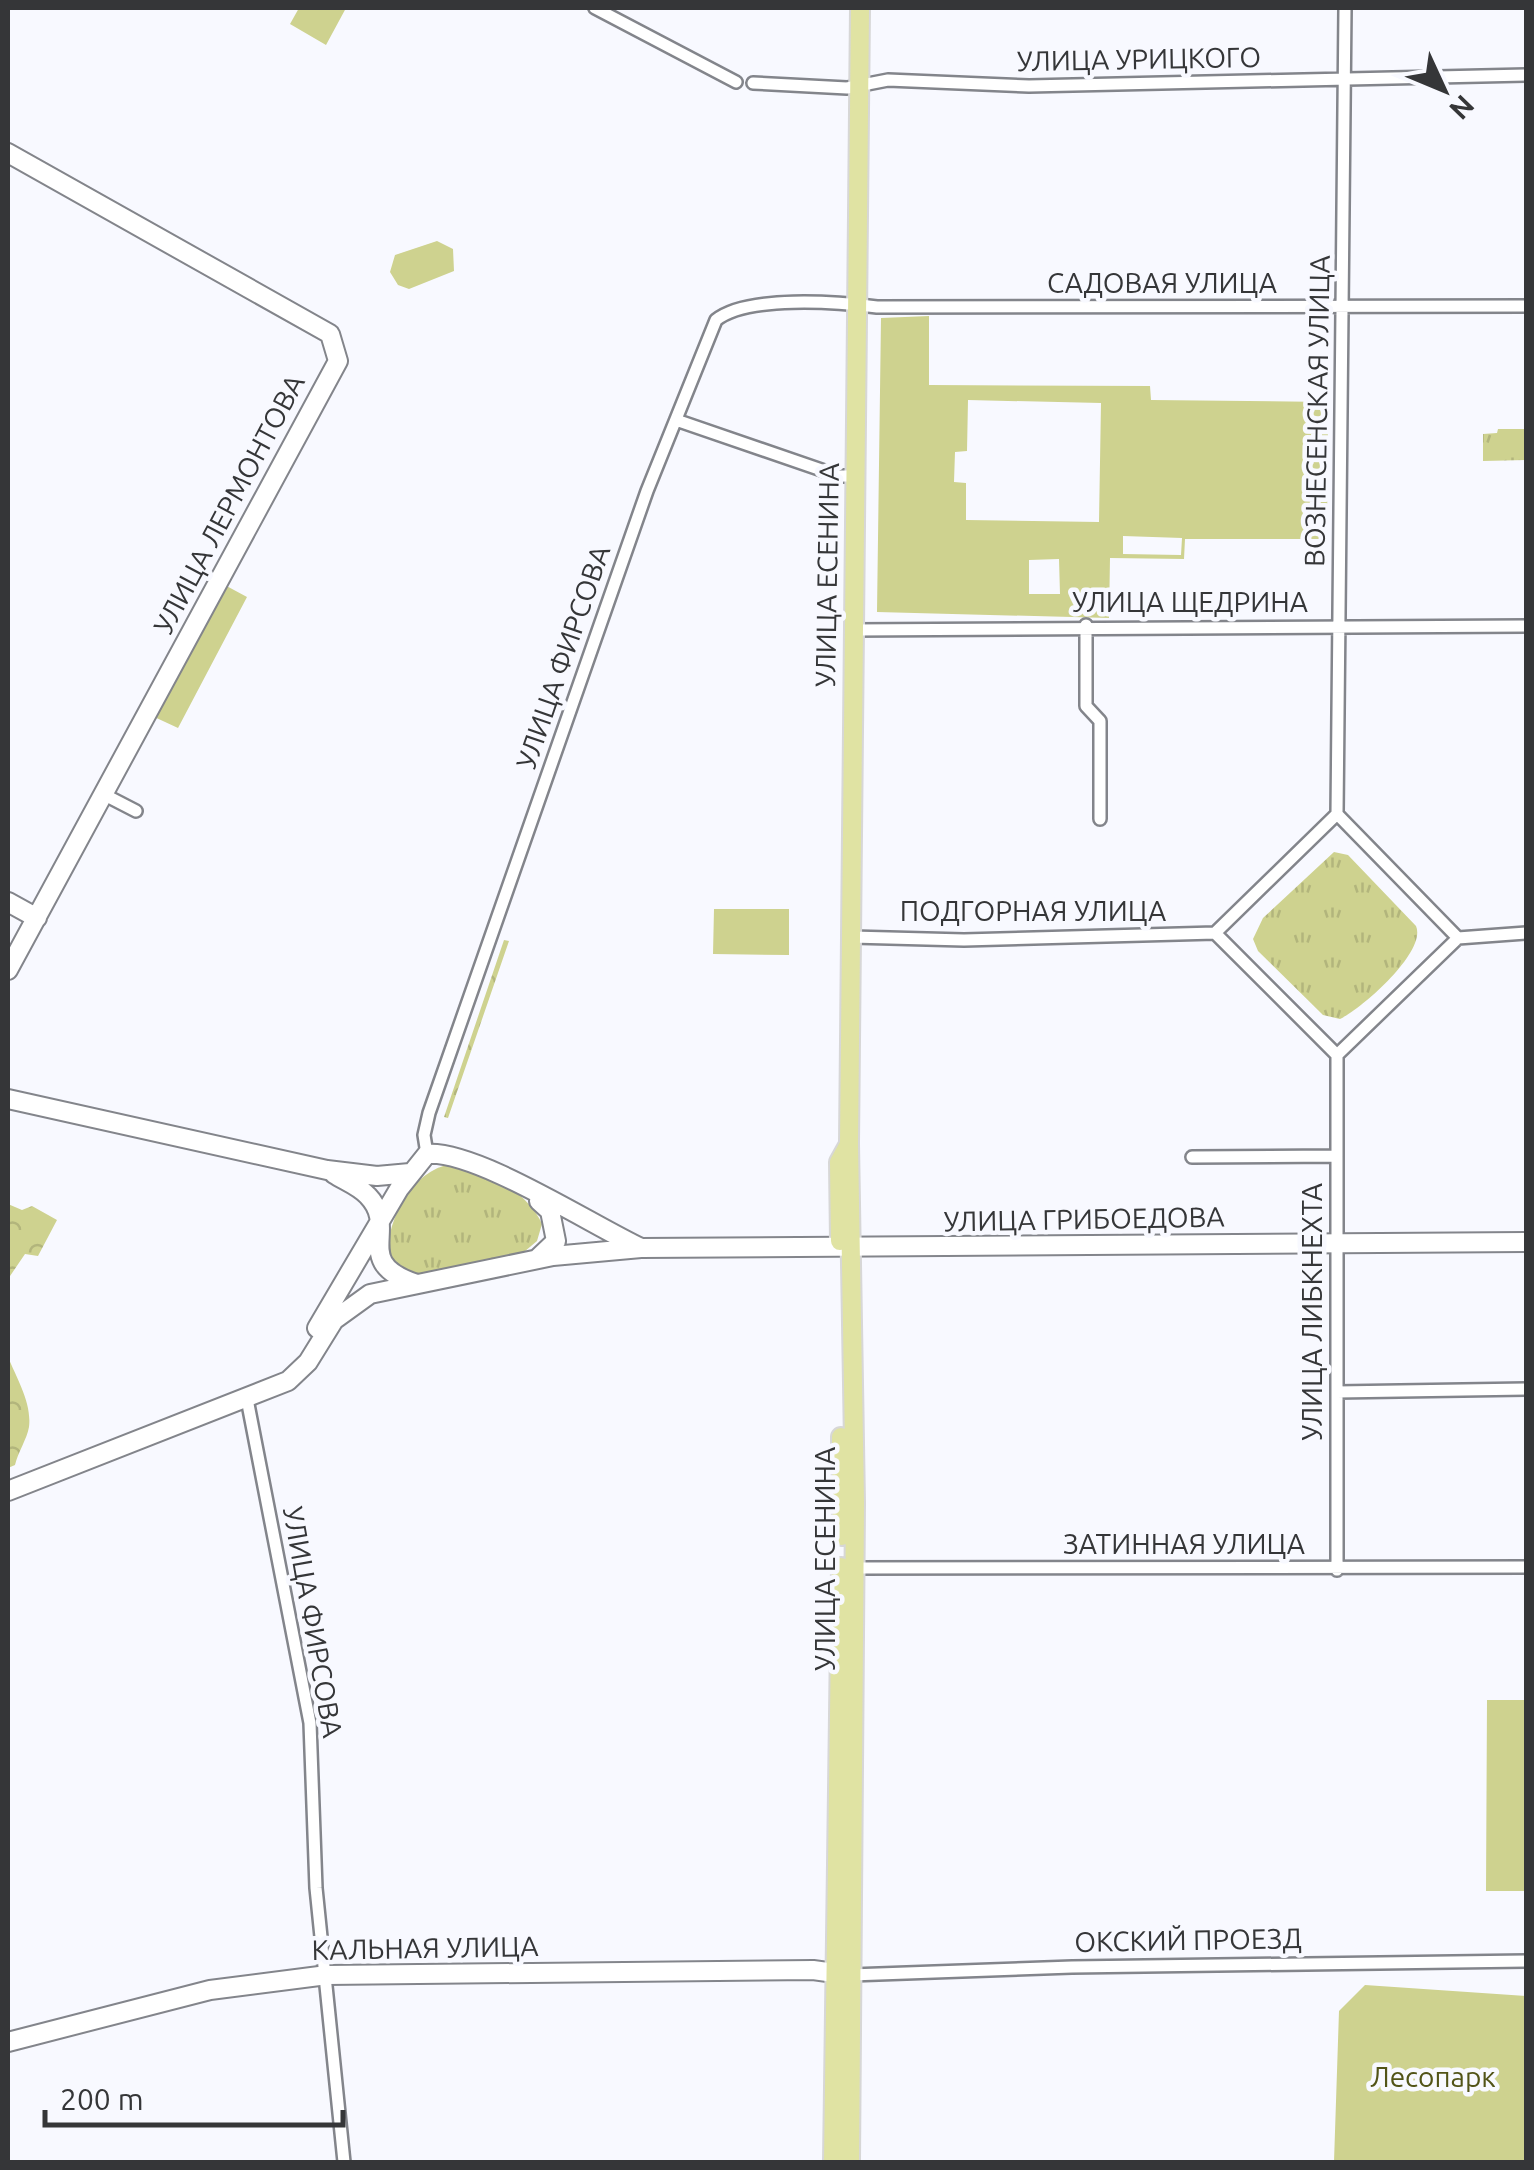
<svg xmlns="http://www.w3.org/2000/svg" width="1534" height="2170" font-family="Ubuntu,sans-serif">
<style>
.grass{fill:url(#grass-tufts)}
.forest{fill:url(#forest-crowns)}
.park{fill:#ced28f;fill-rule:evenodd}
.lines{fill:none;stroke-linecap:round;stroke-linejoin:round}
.street-casing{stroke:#83858b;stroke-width:16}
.secondary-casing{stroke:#83858b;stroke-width:22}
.primary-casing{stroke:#d7d7d7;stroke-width:22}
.street{stroke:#fff;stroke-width:11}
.secondary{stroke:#fff;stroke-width:18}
.primary{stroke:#e0e3a3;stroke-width:18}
.labels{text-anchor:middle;stroke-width:9;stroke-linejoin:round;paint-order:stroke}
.street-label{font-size:28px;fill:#353638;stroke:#f8f9ff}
.park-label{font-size:28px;fill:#525418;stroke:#f8f9ff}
</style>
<defs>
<pattern id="grass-tufts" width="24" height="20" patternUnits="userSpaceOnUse" patternTransform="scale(2.5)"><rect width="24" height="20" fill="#ced28f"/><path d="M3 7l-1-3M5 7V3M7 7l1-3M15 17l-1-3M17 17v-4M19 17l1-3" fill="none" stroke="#b2b57c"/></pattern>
<pattern id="forest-crowns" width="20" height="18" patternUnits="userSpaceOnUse" patternTransform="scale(2.5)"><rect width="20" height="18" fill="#ced28f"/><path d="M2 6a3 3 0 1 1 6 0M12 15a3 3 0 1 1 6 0" fill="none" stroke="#b2b57c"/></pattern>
</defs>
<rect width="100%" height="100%" fill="#f8f9ff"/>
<path class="grass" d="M1498,429H1526V460L1483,461V434L1497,433Z
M1334,852L1348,855L1416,926C1427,951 1363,1008 1340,1019L1323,1015L1258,951L1253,939L1263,918Z
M451,1164C484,1168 528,1192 542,1224L537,1241L524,1252L418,1277L388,1261C385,1223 410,1171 451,1164Z"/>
<path class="forest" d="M504,940L509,941L448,1118L444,1117Z
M8,1204L22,1210L32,1206L57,1220L38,1256L25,1254L8,1279Z
M8,1357C17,1379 32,1403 29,1427C27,1439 18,1452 15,1465L8,1468Z"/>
<path class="park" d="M299,8H346L326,45L290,24Z
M437,241L453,249L454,271L409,289L398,285L390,272L395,255Z
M929,316V385L1150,386L1151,400L1328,402L1327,539H1185L1184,559L1110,558L1109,618L877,612L881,318ZM968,400L1101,403L1099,522L966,520V483L954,482L955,452L967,451ZM1123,536L1182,538L1181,555L1123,554ZM1059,559L1060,594H1029V560Z
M221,583L247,597L178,728L150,715Z
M714,909H789V955L713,954Z
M1487,1700H1526V1891H1486Z
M1365,1985L1526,1996V2162H1334L1339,2011Z"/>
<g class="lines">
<g class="street-casing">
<path id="street" d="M595,8L736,82
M753,83L847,88L888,80L1029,86L1526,75
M676,420L839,476H856
M1086,625V706L1100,721V819
M854,630L1526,626
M103,794L136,811
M1337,814L1458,938L1337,1055L1215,933L1337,814L1345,8
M852,937L964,940L1215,933
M1458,938L1526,933
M427,1154L424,1135L429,1113L647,491L716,320C747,295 837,302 877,307L1526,306
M1192,1157L1337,1156
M1337,1392L1526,1389
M247,1399L310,1723L316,1888L344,2162
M851,1568L1526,1567
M1337,1570V1055
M851,1975L1072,1967L1526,1961"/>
</g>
<g class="secondary-casing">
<path id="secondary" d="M8,153L330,334L338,361L8,970
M8,902L37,918
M8,1099L327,1170L377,1176L410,1173
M334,1174C345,1181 359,1186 368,1196C400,1229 350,1263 417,1284
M537,1259L556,1241L550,1211L539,1201
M317,1328L399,1189L427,1154C476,1150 590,1224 641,1248
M8,1491L288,1381L308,1362L334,1320L370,1294L553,1256L641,1248L1526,1242
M8,2042L210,1990L327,1975L813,1970L849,1975"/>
</g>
<g class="primary-casing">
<path id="primary" d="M840,1241L839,1162L849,1144
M841,1437L842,1536
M833,2162L841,1567
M850,2162L855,1503L849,1144L860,8"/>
</g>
<use href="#street" class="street"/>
<use href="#secondary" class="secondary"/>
<use href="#primary" class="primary"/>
</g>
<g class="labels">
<g class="street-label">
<text transform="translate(1139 59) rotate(-1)" y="10">УЛИЦА УРИЦКОГО</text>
<text x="1162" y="293">САДОВАЯ УЛИЦА</text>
<text transform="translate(1317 411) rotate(-89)" y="10">ВОЗНЕСЕНСКАЯ УЛИЦА</text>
<text transform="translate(229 504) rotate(-62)" y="10">УЛИЦА ЛЕРМОНТОВА</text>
<text transform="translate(827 575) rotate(-89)" y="10">УЛИЦА ЕСЕНИНА</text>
<text x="1190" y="612">УЛИЦА ЩЕДРИНА</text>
<text transform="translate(563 657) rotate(-71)" y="10">УЛИЦА ФИРСОВА</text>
<text x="1033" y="921">ПОДГОРНАЯ УЛИЦА</text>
<text transform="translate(1084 1219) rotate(-1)" y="10">УЛИЦА ГРИБОЕДОВА</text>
<text transform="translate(1312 1312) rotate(-90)" y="10">УЛИЦА ЛИБКНЕХТА</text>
<text x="1184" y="1554">ЗАТИННАЯ УЛИЦА</text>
<text transform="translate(825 1559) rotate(-90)" y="10">УЛИЦА ЕСЕНИНА</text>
<text transform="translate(313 1622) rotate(80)" y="10">УЛИЦА ФИРСОВА</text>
<text transform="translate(1188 1940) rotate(-1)" y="10">ОКСКИЙ ПРОЕЗД</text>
<text transform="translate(425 1948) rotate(-1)" y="10">КАЛЬНАЯ УЛИЦА</text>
</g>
<g class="park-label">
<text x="1433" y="2087">Лесопарк</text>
</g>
</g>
<rect width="1534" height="2170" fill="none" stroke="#353638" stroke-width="20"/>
<g transform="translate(1444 90) rotate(134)" stroke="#f8f9ff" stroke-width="8" paint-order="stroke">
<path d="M0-8L18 38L0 25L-18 38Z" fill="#353638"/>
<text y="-15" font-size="28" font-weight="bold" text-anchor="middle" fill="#353638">N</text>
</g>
<path d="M45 2110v15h298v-15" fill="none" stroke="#353638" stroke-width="5"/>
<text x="60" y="2110" font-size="30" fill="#353638" stroke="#f8f9ff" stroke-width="8" paint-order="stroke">200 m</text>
</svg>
